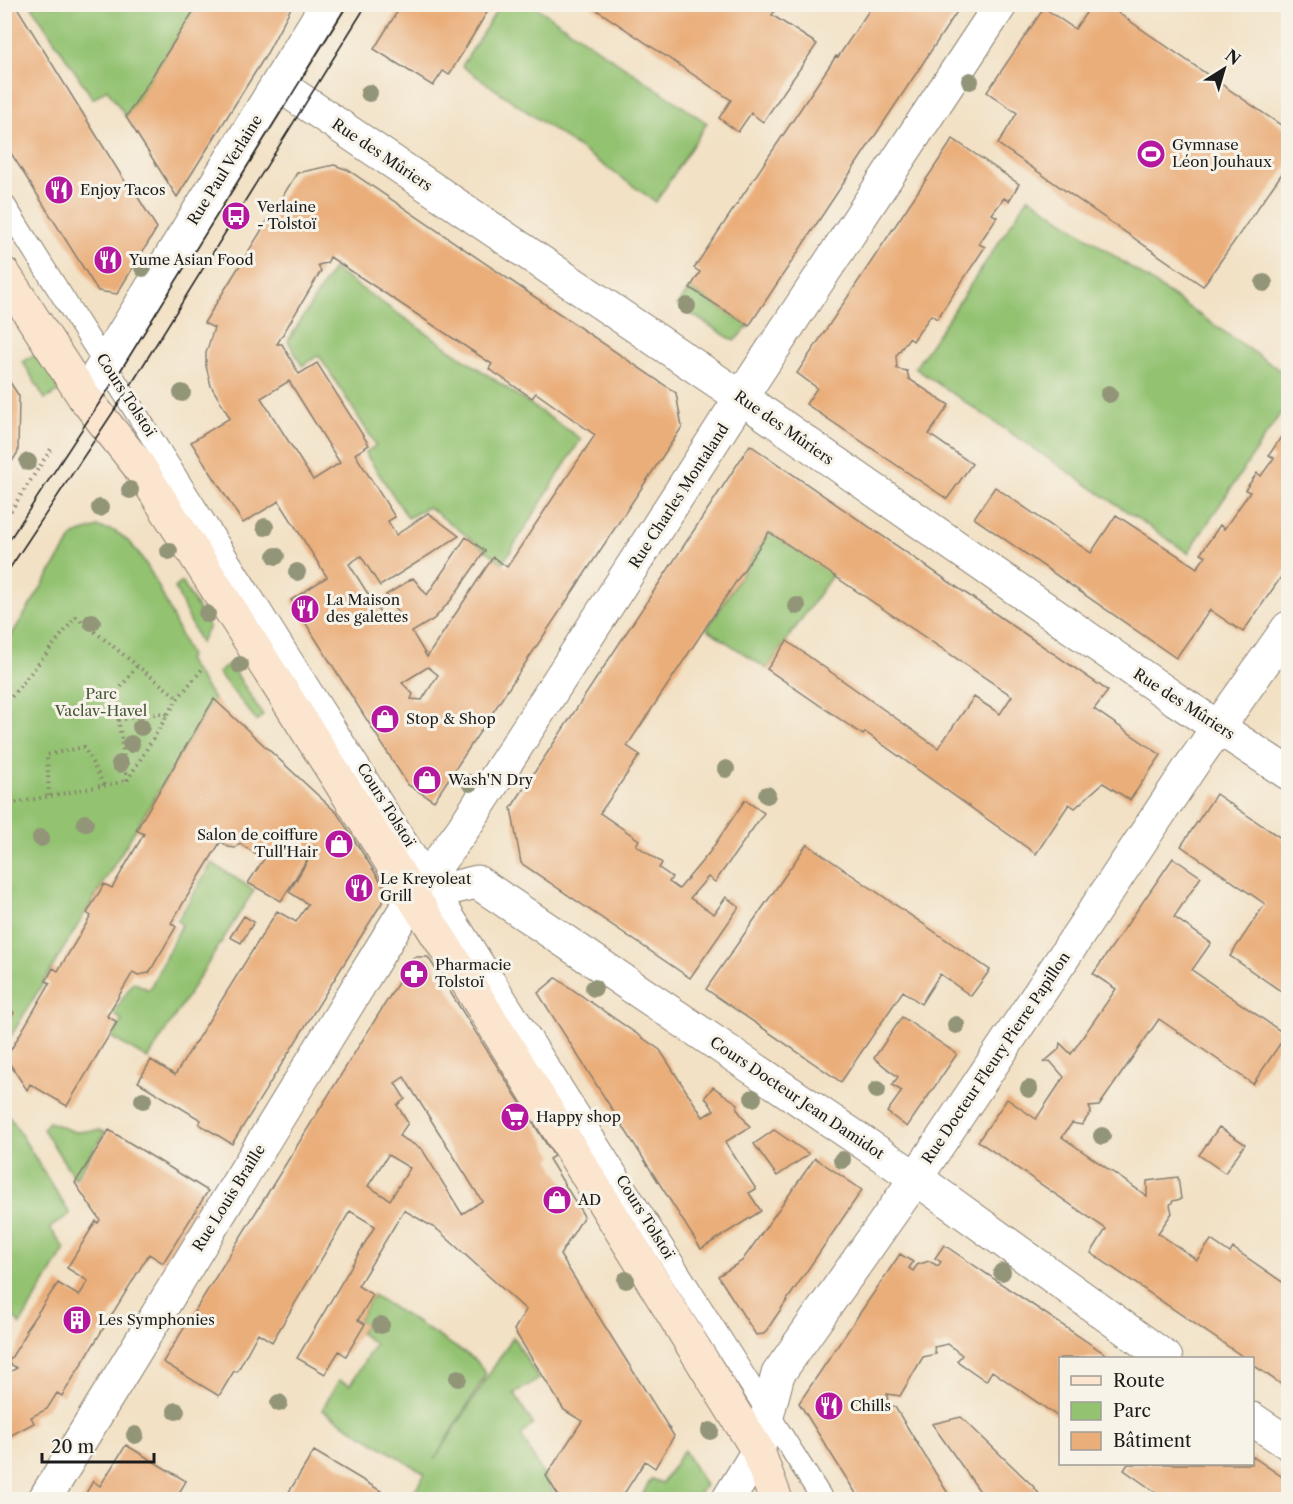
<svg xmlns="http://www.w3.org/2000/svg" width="1293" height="1504" font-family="'Libre Caslon Text',serif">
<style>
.green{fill:#93c271;stroke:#586f46;stroke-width:1.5}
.building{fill:#eaae7a;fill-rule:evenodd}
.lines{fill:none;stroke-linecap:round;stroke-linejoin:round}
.service-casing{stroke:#877e70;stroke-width:23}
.minor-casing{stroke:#877e70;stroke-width:35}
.secondary-casing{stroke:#877e70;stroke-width:35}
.path{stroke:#877e70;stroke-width:4;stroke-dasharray:1.5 4.5;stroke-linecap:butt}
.service{stroke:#fff;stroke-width:21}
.minor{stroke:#fff;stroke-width:33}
.secondary{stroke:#fbe5cf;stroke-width:33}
.tram{stroke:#1c1c1c;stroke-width:1.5}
.tree{fill:#939579}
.labels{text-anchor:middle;stroke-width:6;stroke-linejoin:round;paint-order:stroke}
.poi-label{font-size:15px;fill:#1c1c1c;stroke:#f7f3e8;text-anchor:start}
.street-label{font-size:15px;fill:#1c1c1c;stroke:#f7f3e8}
.park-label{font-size:15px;fill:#46563a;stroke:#f7f3e8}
</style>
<rect width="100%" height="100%" fill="#f7f3e8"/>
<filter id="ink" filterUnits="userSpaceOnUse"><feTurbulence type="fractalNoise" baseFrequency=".0167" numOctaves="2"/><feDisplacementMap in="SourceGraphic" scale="12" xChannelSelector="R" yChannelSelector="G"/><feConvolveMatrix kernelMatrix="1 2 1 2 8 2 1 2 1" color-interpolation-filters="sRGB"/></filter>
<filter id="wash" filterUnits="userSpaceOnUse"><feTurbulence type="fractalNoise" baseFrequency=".008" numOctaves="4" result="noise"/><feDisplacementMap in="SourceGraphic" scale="24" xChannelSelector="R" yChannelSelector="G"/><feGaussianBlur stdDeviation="1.35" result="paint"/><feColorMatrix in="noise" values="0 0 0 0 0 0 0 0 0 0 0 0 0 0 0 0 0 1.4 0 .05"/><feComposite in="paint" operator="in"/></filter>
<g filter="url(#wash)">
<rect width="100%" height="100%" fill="#f2e1c5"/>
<path class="green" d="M31,5H198L126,117L107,89L93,99Z
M500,5H533L707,123L656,202L462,66Z
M1029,197L1288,376V402L1188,553L915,368Z
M333,269L581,439L503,563L428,507L408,518L365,453L376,445L319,355L302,366L288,341Z
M690,288L749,326L734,341L677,305Z
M39,352L62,390L45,399L23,362Z
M98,527C103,529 111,529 116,532C150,551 173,622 190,656L187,660L214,699L5,1046L4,647L74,535Z
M769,532L833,574L767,669L707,629Z
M182,582L209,627L200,643L175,588Z
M230,664L263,715L257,721L218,673Z
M212,863L254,890L148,1059L112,1038L122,1020L113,1014L133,982L149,990L182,924L177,921Z
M5,1109L70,1214L50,1228L65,1249L20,1325L5,1306Z
M49,1122L75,1132L100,1130L105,1132L75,1179L43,1129Z
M373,1295L476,1360L486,1374L435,1459L513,1337L539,1379L514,1393L533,1424L521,1435L557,1499H409L425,1474L322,1410L339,1380L350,1385L375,1344L360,1333L365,1324L358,1320Z
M684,1450L705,1485L696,1499H640L651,1479L662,1483Z"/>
<g id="blocks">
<path class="building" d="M4,4H15L129,188L131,186L157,228L117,294L98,291L4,142Z
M198,4H293L266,55L177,197L126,117Z
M402,4H492L449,75L443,71L433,86L374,49Z
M588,4H762L774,12L772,15L817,44L763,122L751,113L738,132L719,118L731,100Z
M863,4H962L749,326L690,288L700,272L694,268L836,56L838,57L870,9Z
M1092,4H1105L1288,130V165L1203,286L998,144L1017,113L987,92L1044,8L1075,29Z
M953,139L1019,184L1009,201L1004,198L992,214L997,217L979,244L985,247L937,319L931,315L913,341L909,338L896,356L897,369L907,371L909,379L949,405L929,434L972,464L947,499L806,404L817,388L797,373Z
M334,165L348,170L676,393L682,427L434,801L408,785L291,600L327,577L279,501L243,523L191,442L230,418L211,386L206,366V353L214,328L204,323L297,173ZM330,257L492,364L489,369L532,398L536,393L595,435L507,567L493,557L427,657L412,632L434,619L451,600L485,551L466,537L427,595L413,578L386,595L398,613L385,621L349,564L361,556L380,586L459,536L428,513L396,535L388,521L395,517L355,454L369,445L317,363L299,374L282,344H277L321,271L318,265L327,263ZM289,381L340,463L313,480L261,398ZM428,667L438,675L422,700L411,699L413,694L402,683Z
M4,373L19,396L18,452L4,474Z
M1288,427V567L1243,632L1210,610L1176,658L974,518L995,487L1091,553L1116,515L1197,568L1206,556L1201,553L1220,525L1224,529L1250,492L1245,490L1257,473L1261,476L1274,458L1269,455Z
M750,445L1108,691L1094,709L1161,755L1130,800L1103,783L1075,808L1069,804L1036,854L865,732L863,735L767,669L787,641L938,748L974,697L1000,714L1012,696L769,532L627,746L640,755L600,813L639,840L636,845L662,863L659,868L672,877L669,882L679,889L709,853L745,800L764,813L715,882L708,877L690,898L714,914L726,897L739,907L690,978L521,863L511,808Z
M214,699L337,813L388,893L232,1144L199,1124L201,1120L138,1082L151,1060L175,1075L277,911L296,922L308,904L289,892L316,846L281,901L248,883L264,859L240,844L235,848L228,847L221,841L171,923L176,927L149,973L138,975L133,972L107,1016L117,1022L67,1106L30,1084L27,1090L6,1058L50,983L46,981L53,968L58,971L91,916L87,913L104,884L112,888L135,849L144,834L136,830Z
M1216,794L1288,843V996L1230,956L1265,904L1181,846Z
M807,844L990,970L971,996L940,974L921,1004L903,991L841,1082L706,989Z
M1173,858L1201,877L1174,917L1211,943L1192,970L1286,1035L1253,1084L1159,1019L1099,1106L1089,1107L1091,1112L1082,1125L1072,1123L1062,1137L1147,1196V1181L1178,1177L1181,1199L1173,1201L1170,1205L1172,1213L1158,1233L1197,1260L1211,1240L1230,1253L1233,1248L1288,1286V1389L1252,1364V1358H1245L1091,1253L1106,1229L978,1141L1007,1099L1036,1119L1064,1077L1050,1061L1043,1063L1059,1049L1060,1043L1071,1054L1116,989L1093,974Z
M244,916L254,922L241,943L230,937Z
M414,957H428L554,1156L549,1159L584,1216L560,1255L674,1436L655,1468L645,1461L620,1500H561L546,1476L582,1421L564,1410L514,1330L526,1310L438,1230L404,1210L358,1286L373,1295L358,1320L365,1324L346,1356L339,1351L325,1374L297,1358L375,1226L350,1211L272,1342L258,1333L237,1372L234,1371L219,1396L163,1362ZM404,1077L482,1201L462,1214L422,1149L399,1136L408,1123L397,1105L405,1099L395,1083ZM388,1155L410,1168L390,1200L368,1186Z
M556,978L660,1050L703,1117L714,1110L705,1097L713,1087L738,1104L737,1109L750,1127L725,1142L756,1189L749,1193L761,1211L701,1249L538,993Z
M4,998L14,1013L4,1028Z
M902,1017L957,1054L907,1127L887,1112L902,1091L892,1085L898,1077L874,1058Z
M1219,1127L1245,1144L1225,1173L1199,1155Z
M109,1130L208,1191L163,1263L149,1254L62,1396L57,1393L47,1409L31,1417L34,1423L4,1439V1368L8,1373L17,1368L8,1363L27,1332L25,1331L58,1283L79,1296L88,1281L67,1268L96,1221L98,1223L100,1220L75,1183Z
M774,1130L809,1154L777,1176L754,1144Z
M815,1158L862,1190L764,1334L756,1335L718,1276L742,1261Z
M944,1245L1111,1358H1060V1418L992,1371L986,1381L957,1361L962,1355L948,1344L934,1347L936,1354L923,1357L900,1396L887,1394L888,1404L895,1407L952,1500H860L799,1403L900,1254L913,1262L909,1268L913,1271L917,1265L929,1261L938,1266L941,1262L935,1258Z
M961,1417L1033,1486L1044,1500H986L932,1424Z
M126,1445L186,1481L175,1500H82L93,1481L100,1486Z
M314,1451L381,1491L376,1500H284Z
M1252,1456L1288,1481V1500H1167L1124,1470L1128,1464H1252Z"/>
</g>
</g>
<g filter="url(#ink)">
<use href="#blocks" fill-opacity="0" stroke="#877e70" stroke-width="1.5"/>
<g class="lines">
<g class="service-casing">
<path id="service" d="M4,204L823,1500"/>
</g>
<g class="minor-casing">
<path id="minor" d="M279,85L742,398L1175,699L1288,773
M84,397L327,4
M413,897L477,882L916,1178L1166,1358
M1252,1419L1288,1443
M44,1500L413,897L463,829L755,376L1001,4
M728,1500L758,1451L778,1374L916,1178L1193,763L1288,628"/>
</g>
<g class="secondary-casing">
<path id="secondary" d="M4,274L84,397L138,465L454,961L758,1451L776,1500"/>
</g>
<path class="path" d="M4,521L51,449
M4,706L76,617L178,698
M118,720L159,713L167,715
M127,780L115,695L137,666
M49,796L47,755L84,747L104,785
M4,805L127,781L178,698L204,667"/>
<use href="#service" class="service"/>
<use href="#minor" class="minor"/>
<use href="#secondary" class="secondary"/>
<path class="tram" d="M4,548L119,373L348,4
M4,577L129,388L367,4"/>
</g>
<g class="tree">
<circle cx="970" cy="81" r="9"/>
<circle cx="369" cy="93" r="9"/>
<circle cx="143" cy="268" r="9"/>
<circle cx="1264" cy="283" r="9"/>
<circle cx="687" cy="306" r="9"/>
<circle cx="182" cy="393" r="9"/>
<circle cx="1109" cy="394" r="9"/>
<circle cx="28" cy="462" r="9"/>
<circle cx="130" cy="490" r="9"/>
<circle cx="100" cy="508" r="9"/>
<circle cx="265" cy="527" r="9"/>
<circle cx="169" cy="551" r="9"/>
<circle cx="276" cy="556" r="9"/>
<circle cx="297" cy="572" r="9"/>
<circle cx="797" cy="606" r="9"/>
<circle cx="207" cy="614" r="9"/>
<circle cx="92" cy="622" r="9"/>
<circle cx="240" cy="665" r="9"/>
<circle cx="141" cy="727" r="9"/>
<circle cx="131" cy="744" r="9"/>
<circle cx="120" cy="764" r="9"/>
<circle cx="726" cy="769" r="9"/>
<circle cx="470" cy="783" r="9"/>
<circle cx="767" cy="795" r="9"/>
<circle cx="85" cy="823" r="9"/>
<circle cx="41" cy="838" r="9"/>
<circle cx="594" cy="988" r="9"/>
<circle cx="956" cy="1025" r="9"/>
<circle cx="1029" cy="1089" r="9"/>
<circle cx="877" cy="1090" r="9"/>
<circle cx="753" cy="1098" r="9"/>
<circle cx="143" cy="1100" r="9"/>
<circle cx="1102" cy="1136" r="9"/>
<circle cx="842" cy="1160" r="9"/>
<circle cx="1002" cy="1272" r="9"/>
<circle cx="626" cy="1280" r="9"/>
<circle cx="381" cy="1325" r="9"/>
<circle cx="458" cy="1378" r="9"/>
<circle cx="279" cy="1403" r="9"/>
<circle cx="176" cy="1411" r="9"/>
<circle cx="710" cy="1431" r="9"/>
<circle cx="135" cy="1435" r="9"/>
</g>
</g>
<defs>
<g id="stadium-disc" transform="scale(1.5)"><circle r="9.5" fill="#b5179e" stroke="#f7f3e8"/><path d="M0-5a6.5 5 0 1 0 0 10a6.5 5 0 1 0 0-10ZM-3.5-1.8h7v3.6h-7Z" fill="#fff"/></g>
<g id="restaurant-disc" transform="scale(1.5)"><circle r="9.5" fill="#b5179e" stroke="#f7f3e8"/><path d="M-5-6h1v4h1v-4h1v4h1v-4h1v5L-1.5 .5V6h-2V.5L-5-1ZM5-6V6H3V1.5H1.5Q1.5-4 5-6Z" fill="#fff"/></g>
<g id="bus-disc" transform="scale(1.5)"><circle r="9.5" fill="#b5179e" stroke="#f7f3e8"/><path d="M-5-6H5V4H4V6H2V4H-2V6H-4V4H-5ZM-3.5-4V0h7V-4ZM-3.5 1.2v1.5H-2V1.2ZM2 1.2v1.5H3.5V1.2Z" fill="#fff"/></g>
<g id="shop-disc" transform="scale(1.5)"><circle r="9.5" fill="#b5179e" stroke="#f7f3e8"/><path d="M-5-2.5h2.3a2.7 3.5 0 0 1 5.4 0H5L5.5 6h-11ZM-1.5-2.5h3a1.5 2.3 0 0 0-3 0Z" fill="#fff"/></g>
<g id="pharmacy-disc" transform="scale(1.5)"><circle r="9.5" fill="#b5179e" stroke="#f7f3e8"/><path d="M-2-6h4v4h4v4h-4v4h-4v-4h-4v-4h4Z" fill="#fff"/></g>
<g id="supermarket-disc" transform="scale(1.5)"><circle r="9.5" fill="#b5179e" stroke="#f7f3e8"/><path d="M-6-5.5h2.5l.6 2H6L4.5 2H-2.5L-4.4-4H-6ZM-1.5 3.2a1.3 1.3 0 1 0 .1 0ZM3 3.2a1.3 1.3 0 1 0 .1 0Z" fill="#fff"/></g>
<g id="building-disc" transform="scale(1.5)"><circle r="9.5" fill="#b5179e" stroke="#f7f3e8"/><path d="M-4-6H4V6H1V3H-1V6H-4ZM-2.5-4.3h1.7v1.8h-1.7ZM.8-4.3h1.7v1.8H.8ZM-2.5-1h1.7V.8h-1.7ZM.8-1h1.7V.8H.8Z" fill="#fff"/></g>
</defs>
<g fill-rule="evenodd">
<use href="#stadium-disc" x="1151" y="154"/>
<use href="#restaurant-disc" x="59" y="190"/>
<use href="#bus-disc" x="236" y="216"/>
<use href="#restaurant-disc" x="108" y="260"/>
<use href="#restaurant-disc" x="305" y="609"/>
<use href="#shop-disc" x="385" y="719"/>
<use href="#shop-disc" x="427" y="780"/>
<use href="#shop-disc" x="339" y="844"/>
<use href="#restaurant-disc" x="359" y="888"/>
<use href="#pharmacy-disc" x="414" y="974"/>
<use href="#supermarket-disc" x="515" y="1117"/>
<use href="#shop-disc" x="557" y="1200"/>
<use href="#building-disc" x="77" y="1320"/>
<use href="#restaurant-disc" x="829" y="1406"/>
</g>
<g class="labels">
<g class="poi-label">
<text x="1172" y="150">Gymnase<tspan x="1172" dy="17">Léon Jouhaux</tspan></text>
<text x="80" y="195">Enjoy Tacos</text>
<text x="257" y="212">Verlaine<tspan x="257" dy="17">- Tolstoï</tspan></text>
<text x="129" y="265">Yume Asian Food</text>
<text x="326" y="605">La Maison<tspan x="326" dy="17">des galettes</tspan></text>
<text x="406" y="724">Stop &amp; Shop</text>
<text x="448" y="785">Wash'N Dry</text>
<text x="318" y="840" text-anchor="end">Salon de coiffure<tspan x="318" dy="17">Tull'Hair</tspan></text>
<text x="380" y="884">Le Kreyoleat<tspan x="380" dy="17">Grill</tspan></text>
<text x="435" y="970">Pharmacie<tspan x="435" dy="17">Tolstoï</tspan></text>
<text x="536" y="1122">Happy shop</text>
<text x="578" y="1205">AD</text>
<text x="98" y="1325">Les Symphonies</text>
<text x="850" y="1411">Chills</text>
</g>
<g class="street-label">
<text transform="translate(382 155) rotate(34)" y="5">Rue des Mûriers</text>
<text transform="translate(225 170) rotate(-58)" y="5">Rue Paul Verlaine</text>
<text transform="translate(126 395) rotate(57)" y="5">Cours Tolstoï</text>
<text transform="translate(784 428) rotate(35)" y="5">Rue des Mûriers</text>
<text transform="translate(679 496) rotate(-57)" y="5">Rue Charles Montaland</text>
<text transform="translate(1184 704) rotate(33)" y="5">Rue des Mûriers</text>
<text transform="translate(386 805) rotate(58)" y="5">Cours Tolstoï</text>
<text transform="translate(996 1058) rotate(-56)" y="5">Rue Docteur Fleury Pierre Papillon</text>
<text transform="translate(797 1098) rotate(34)" y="5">Cours Docteur Jean Damidot</text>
<text transform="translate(229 1198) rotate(-58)" y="5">Rue Louis Braille</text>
<text transform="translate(645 1217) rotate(58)" y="5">Cours Tolstoï</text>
</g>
<g class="park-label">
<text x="101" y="699">Parc<tspan x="101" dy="17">Vaclav-Havel</tspan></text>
</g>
</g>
<rect width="1293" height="1504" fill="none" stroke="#f7f3e8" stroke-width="24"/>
<rect x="1059" y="1357" width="195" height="108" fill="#f7f3e8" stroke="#9f9d96" stroke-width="1.5"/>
<rect x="1071" y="1376" width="30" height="9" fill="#fbe5cf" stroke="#9f9d96" stroke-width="1.5"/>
<text x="1113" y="1387" font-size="18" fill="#1c1c1c">Route</text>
<rect x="1071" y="1402" width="30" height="18" fill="#93c271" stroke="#9f9d96" stroke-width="1.5"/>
<text x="1113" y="1417" font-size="18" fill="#1c1c1c">Parc</text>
<rect x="1071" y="1432" width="30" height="18" fill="#eaae7a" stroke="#9f9d96" stroke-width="1.5"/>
<text x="1113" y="1447" font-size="18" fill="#1c1c1c">Bâtiment</text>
<g transform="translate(1224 69) rotate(37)" stroke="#f7f3e8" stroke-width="4.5" paint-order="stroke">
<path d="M0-4.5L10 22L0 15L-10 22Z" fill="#1c1c1c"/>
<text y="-9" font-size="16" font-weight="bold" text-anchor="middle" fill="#1c1c1c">N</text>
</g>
<path d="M42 1453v9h112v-9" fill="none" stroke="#1c1c1c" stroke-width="3"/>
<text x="51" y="1453" font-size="18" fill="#1c1c1c" stroke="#f7f3e8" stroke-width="4.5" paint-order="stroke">20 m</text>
</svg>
